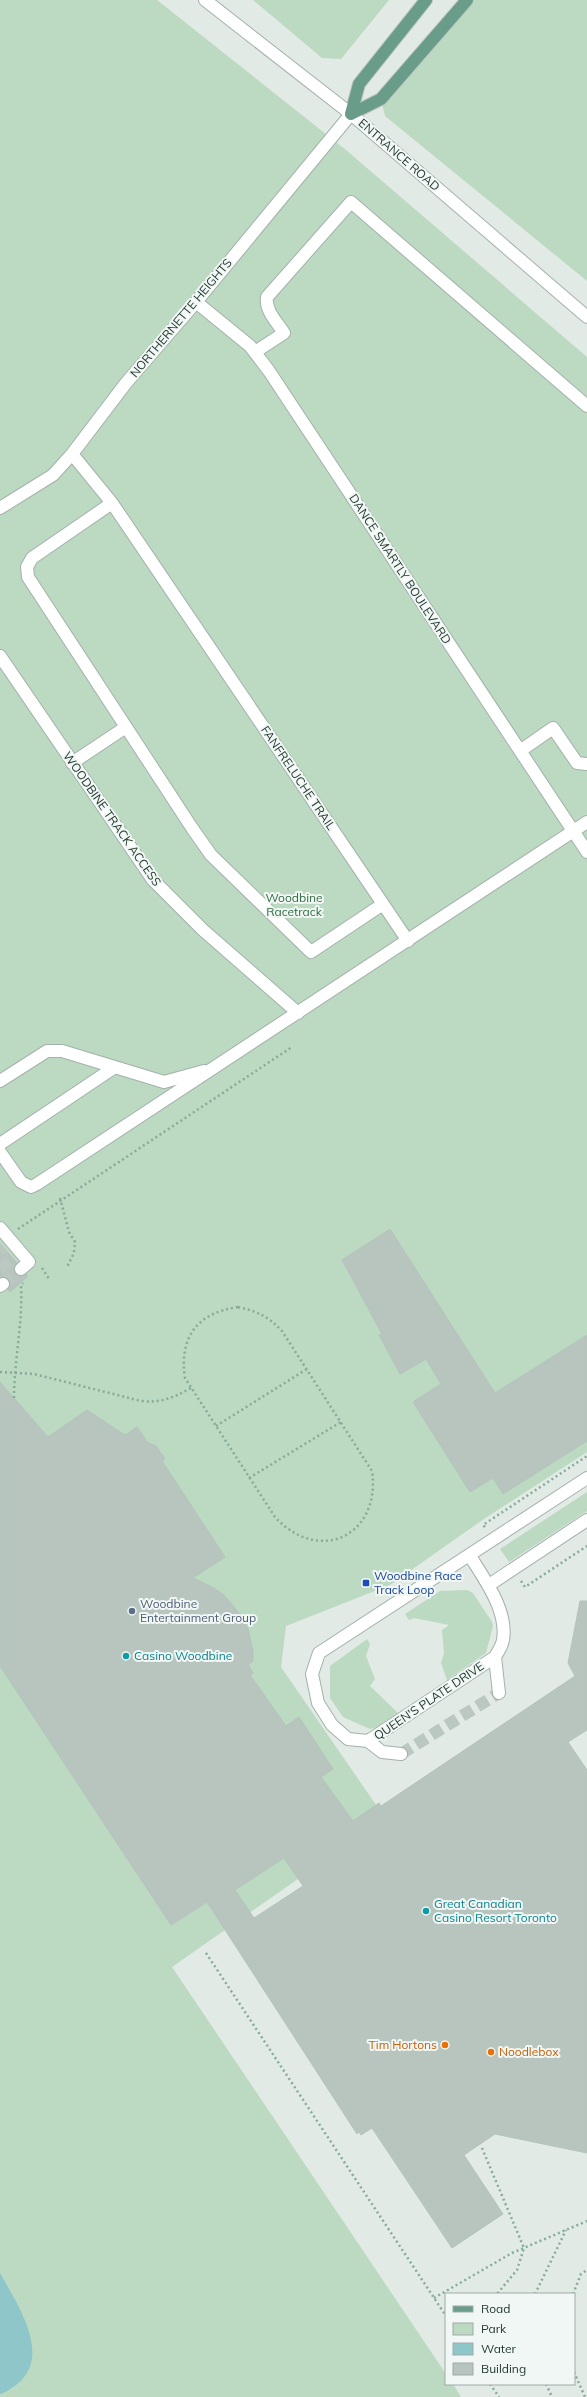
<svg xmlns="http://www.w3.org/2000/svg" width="587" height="2397" font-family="Mulish,sans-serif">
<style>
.green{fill:#bcd9c1}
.water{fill:#8ec6ca}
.building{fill:#b7c5be;stroke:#b4c3bc;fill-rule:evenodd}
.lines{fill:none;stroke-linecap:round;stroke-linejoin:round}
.minor-tunnel{stroke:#bbc7c1;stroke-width:12;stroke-dasharray:12 6;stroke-linecap:butt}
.minor-casing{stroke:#a4b1ab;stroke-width:14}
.major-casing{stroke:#bdc4c1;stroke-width:14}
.path{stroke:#85ab9b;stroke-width:2.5;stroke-dasharray:2 3;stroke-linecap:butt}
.minor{stroke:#fff;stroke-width:12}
.major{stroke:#6a9c8a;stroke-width:12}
.transit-dot{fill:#1a4fb4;stroke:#f1f7f4;stroke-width:1.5}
.service-dot{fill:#5c6f8a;stroke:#f1f7f4;stroke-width:1.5}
.culture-dot{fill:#0f9aa8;stroke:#f1f7f4;stroke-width:1.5}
.food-dot{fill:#e8710a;stroke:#f1f7f4;stroke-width:1.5}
.labels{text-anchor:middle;stroke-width:4;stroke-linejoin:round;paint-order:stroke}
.street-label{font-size:12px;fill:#233931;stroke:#f1f7f4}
.park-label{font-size:12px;fill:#316c43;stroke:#f1f7f4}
.transit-label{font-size:12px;fill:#164399;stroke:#f1f7f4;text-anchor:start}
.service-label{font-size:12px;fill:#4e5e75;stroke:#f1f7f4;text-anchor:start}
.culture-label{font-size:12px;fill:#0d838f;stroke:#f1f7f4;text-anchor:start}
.food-label{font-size:12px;fill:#c56008;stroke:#f1f7f4;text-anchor:end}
</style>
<rect width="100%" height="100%" fill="#e1eae5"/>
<path class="green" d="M0,0H157L346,150L587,357V1452L481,1521L390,1585L286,1626L281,1667L385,1818L172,1967L446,2374V2384H453L461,2397H0Z
M253,0H389L341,59L322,58Z
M459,0H587V281L385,116L380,95Z
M587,1492V1511L509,1562L500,1549Z
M467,1590L473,1593L492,1622L493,1626L486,1653L447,1680L441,1663L444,1653L442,1630L449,1625L414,1618L409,1620L405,1614L440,1591Z
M367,1639L370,1644L366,1656L375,1679L370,1686L398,1713L375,1728L370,1729L343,1717L330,1698V1666Z"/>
<path class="water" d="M0,2273C16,2302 54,2357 16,2385C11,2388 6,2393 0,2394Z"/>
<path class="building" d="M390,1229L495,1393L587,1335V1441L503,1494L493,1478L470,1492L413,1402L441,1384L426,1359L400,1374L379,1335L382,1334L342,1260Z
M0,1244L17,1263L14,1267L15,1274L19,1276L26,1274L28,1276L10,1292L8,1290L9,1280L6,1277H0Z
M0,1382L48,1437L87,1410L125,1435L137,1427L148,1443L156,1446L165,1459L162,1461L225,1557L193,1578L214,1588L225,1596L242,1617L248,1629L253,1651V1661L248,1665L253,1673L250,1675L286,1726L299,1717L333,1769L321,1777L353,1821L379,1803L381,1806L575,1676L568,1663L580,1601H587V1730L568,1742L587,1770V2153L495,2134L464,2155L503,2214L452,2248L372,2128L361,2135L359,2132L357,2134L207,1902L171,1925L0,1666ZM284,1858L303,1886L254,1918L235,1890Z"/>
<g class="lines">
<path class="minor-tunnel" d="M0,1251L4,1248
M0,1269L13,1258
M3,1284L21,1269
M401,1754L499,1693"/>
<g class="minor-casing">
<path id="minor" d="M205,0L351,114L587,317
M196,302L250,346L269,371L587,852
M255,352L284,333C277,322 265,311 267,297L351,202L587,406
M72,454L112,503L408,941
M112,503L32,558L27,567L28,577L192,828L211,855L311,952L383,904
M0,508L53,475L72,454L126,383L196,302L351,114
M0,656L153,880L203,930L298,1013
M520,751L553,728L577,763L587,764
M72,763L126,727
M0,1081L47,1051H62L164,1082L204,1071
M0,1144L115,1067
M0,1152L21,1182L31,1187L37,1184L587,822
M0,1228L29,1262L21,1269
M0,1286L3,1284
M470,1556C485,1580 508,1611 503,1640C502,1646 498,1652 495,1657L368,1741L348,1739L332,1725L318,1703L312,1674L319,1653L587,1478
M489,1585L587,1520
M495,1657L499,1693
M368,1741L382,1752L401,1754"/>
</g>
<g class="major-casing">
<path id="major" d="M351,114L381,99L467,0
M351,114L359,84L426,0"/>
</g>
<path class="path" d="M60,1198L69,1232L75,1242L74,1253L67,1267
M18,1229L292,1047
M42,1268L49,1279
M238,1307C257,1311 269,1317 282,1331L372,1471C381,1536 319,1565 275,1517L185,1378C179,1337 197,1313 238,1307Z
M0,1372L34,1374L141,1401C161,1403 173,1398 191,1388
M14,1398C14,1361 23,1323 21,1286L23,1283
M216,1426L307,1369
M249,1478L341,1422
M485,1527L483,1525L587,1456
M521,1581L525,1587L587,1546
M206,1953L446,2316
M482,2148L524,2248L517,2270L497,2294
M535,2294L566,2230
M573,2294L581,2274L587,2270
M434,2298L512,2253L587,2221
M574,2372L585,2397
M490,2384L499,2397
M546,2384L552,2397"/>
<use href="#minor" class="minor"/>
<use href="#major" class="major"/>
</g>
<rect class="transit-dot" x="362" y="1579" width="8" height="8" rx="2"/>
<circle class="service-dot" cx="132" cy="1611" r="4"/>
<g class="culture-dot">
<circle cx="126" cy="1656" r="4"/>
<circle cx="426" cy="1911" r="4"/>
</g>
<g class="food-dot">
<circle cx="445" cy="2045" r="4"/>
<circle cx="491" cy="2052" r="4"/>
</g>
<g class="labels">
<g class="street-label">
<text transform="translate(399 155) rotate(41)" y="4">ENTRANCE ROAD</text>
<text transform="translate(181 318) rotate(-50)" y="4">NORTHERNETTE HEIGHTS</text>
<text transform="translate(400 569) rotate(57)" y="4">DANCE SMARTLY BOULEVARD</text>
<text transform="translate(298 778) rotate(56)" y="4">FANFRELUCHE TRAIL</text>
<text transform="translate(112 819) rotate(55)" y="4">WOODBINE TRACK ACCESS</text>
<text transform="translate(429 1701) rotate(-34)" y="4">QUEEN'S PLATE DRIVE</text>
</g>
<g class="park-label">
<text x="294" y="902">Woodbine<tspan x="294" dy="14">Racetrack</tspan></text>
</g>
<g class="transit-label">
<text x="374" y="1580">Woodbine Race<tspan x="374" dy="14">Track Loop</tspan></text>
</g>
<g class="service-label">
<text x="140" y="1608">Woodbine<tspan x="140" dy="14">Entertainment Group</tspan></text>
</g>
<g class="culture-label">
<text x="134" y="1660">Casino Woodbine</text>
<text x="434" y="1908">Great Canadian<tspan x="434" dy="14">Casino Resort Toronto</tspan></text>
</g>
<g class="food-label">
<text x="437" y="2049">Tim Hortons</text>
<text x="499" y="2056" text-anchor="start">Noodlebox</text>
</g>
</g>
<rect x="445" y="2293" width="130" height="92" fill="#f1f7f4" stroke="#9faba6"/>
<rect x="453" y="2306" width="20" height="6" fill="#6a9c8a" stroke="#9faba6"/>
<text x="481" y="2313" font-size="12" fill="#233931">Road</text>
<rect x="453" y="2323" width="20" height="12" fill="#bcd9c1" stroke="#9faba6"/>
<text x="481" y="2333" font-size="12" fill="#233931">Park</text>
<rect x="453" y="2343" width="20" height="12" fill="#8ec6ca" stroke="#9faba6"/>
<text x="481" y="2353" font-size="12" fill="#233931">Water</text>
<rect x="453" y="2363" width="20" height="12" fill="#b7c5be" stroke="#9faba6"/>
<text x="481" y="2373" font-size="12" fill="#233931">Building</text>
</svg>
